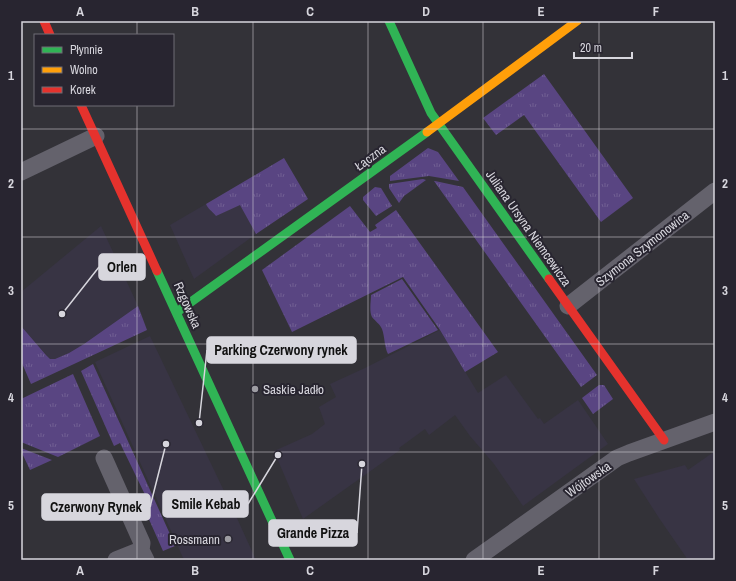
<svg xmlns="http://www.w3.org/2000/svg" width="736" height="581" font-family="'Archivo Narrow',sans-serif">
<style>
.built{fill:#383444}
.grass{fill:url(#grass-tufts)}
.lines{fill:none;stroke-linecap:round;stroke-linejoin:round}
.street{stroke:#64626c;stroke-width:17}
.fast{stroke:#30b455;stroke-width:9}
.slow{stroke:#ff9f0a;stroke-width:9}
.jam{stroke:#e5322d;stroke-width:9}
.grid{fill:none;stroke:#d7d6dd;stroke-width:1;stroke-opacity:0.55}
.poi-dot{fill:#9e9da3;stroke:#282530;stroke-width:1.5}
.labels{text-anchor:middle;stroke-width:4;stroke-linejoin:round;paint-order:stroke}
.street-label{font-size:13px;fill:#d7d6dd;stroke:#282530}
.poi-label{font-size:13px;fill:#d7d6dd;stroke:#282530;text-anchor:start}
.leader{fill:none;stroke:#d7d6dd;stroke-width:1.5}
.callout-dot{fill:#d7d6dd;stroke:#282530;stroke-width:1.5}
.callout{fill:#d7d6dd;stroke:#d7d6dd;stroke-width:1.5}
.callout-label{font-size:14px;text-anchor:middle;font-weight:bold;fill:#111}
.neatline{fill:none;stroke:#d7d6dd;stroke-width:1.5}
.grid-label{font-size:13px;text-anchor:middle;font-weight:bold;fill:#d7d6dd}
</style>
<defs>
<pattern id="grass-tufts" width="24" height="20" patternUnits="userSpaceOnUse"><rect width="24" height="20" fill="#594582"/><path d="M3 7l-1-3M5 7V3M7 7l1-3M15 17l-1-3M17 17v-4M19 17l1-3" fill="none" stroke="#705f93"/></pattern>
</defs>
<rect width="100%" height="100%" fill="#333238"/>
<path class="built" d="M206,204L216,216L240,204L256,234L194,279L170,225Z
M101,226L138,306L84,344L69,353L55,359H50L21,326V292Z
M440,330L478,393L506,375L538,419L540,418L544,424L578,400L608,444L523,506L494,464L470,436L455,415L429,435L425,429L399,448L400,450L303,519L274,451L312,434L325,424L319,407L336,397L330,384L365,368Z
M150,336L236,516L256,560H184L95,362Z
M715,451V558L712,560H688L659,518L634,479L685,465L688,470Z"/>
<path class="grass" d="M544,74L633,198L601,222L524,115L496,135L483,118Z
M428,148L438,152L459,181L429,176L390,181V176Z
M284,158L308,199L256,234L240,205L216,216C212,211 208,209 206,204Z
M423,179L426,180L404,196L399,203L389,188V184Z
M434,181H435L463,187L597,375L581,387Z
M375,187L381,188L392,206L376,216L363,200V197Z
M350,206L370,232L377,228L375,225L396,210L498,352L465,372L440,330L403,277L292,332L262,270Z
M402,279L438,330L388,354C384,346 385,337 382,329C380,324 375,321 372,317C369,311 371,301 371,295Z
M138,306L147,330L31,384L21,361V326L46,355L50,359H55L69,353L84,344Z
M93,364L174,543L175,546L163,551L144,508L150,505L120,443L114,446L81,371Z
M73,374L100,436L58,457L21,442V399Z
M599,385H604L613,399L593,414L582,398Z
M21,448L52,460L30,470L21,451Z"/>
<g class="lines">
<path class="street" d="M21,172L96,136
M568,306L715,191
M104,458L142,543L141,550L146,560
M116,560L141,550
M474,560L617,458L629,453L715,422"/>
<path class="fast" d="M389,21L431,113L549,279
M157,271L290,560
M177,312L427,132"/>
<path class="slow" d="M427,132L577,21"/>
<path class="jam" d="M44,21L50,35
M81,105L157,271
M549,279L664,440"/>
</g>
<path class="grid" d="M137,21V35M253,21V560M368,21V560M483,21V560M599,21V560M137,105V560M21,129H715M21,237H715M21,344H715M21,452H715"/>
<g class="poi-dot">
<circle cx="255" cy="389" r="4"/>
<circle cx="228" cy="539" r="4"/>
</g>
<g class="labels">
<g class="street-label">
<text transform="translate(370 157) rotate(-36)" y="5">Łączna</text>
<text transform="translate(529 228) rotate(55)" y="5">Juliana Ursyna Niemcewicza</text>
<text transform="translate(642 248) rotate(-38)" y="5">Szymona Szymonowica</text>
<text transform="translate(188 305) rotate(66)" y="5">Rzgowska</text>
<text transform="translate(588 479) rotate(-35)" y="5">Wójtowska</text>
</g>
<g class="poi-label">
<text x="263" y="394">Saskie Jadło</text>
<text x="220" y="544" text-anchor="end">Rossmann</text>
</g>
</g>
<path class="leader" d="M62 314L99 267M199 423L207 350M278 455L248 504M166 444L150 507M362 464L357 533"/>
<g class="callout-dot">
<circle cx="62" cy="314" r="4"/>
<circle cx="199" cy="423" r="4"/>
<circle cx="278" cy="455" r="4"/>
<circle cx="166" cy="444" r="4"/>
<circle cx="362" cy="464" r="4"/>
</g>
<g class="callout">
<rect x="99" y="254" width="46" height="26" rx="4"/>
<rect x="207" y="337" width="149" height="26" rx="4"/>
<rect x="163" y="491" width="85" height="26" rx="4"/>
<rect x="42" y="494" width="108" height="26" rx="4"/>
<rect x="269" y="520" width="88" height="26" rx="4"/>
</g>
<g class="callout-label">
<text x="122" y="272">Orlen</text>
<text x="281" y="355">Parking Czerwony rynek</text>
<text x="206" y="509">Smile Kebab</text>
<text x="96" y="512">Czerwony Rynek</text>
<text x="313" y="538">Grande Pizza</text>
</g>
<rect width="736" height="581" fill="none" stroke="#282530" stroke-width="44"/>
<rect x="34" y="34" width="140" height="72" fill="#282530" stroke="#6e6c75"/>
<rect x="42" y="47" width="20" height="6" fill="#30b455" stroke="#6e6c75"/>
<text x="70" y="54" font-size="12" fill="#d7d6dd">Płynnie</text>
<rect x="42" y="67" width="20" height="6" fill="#ff9f0a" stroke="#6e6c75"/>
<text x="70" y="74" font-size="12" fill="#d7d6dd">Wolno</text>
<rect x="42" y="87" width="20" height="6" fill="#e5322d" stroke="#6e6c75"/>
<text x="70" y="94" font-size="12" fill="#d7d6dd">Korek</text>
<path d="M574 52v6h58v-6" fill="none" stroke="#d7d6dd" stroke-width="2"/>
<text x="580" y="52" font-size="12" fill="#d7d6dd" stroke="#282530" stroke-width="3" paint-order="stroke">20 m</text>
<rect x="22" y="22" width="692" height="537" class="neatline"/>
<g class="grid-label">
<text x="80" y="16">A</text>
<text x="195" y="16">B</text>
<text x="310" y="16">C</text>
<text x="426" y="16">D</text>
<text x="541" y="16">E</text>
<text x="656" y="16">F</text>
<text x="11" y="80">1</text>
<text x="725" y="80">1</text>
<text x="11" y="188">2</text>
<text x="725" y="188">2</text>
<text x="11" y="295">3</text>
<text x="725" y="295">3</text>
<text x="11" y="402">4</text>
<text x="725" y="402">4</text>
<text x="11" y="510">5</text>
<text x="725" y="510">5</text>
<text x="80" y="575">A</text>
<text x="195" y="575">B</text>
<text x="310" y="575">C</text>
<text x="426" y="575">D</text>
<text x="541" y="575">E</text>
<text x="656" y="575">F</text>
</g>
</svg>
